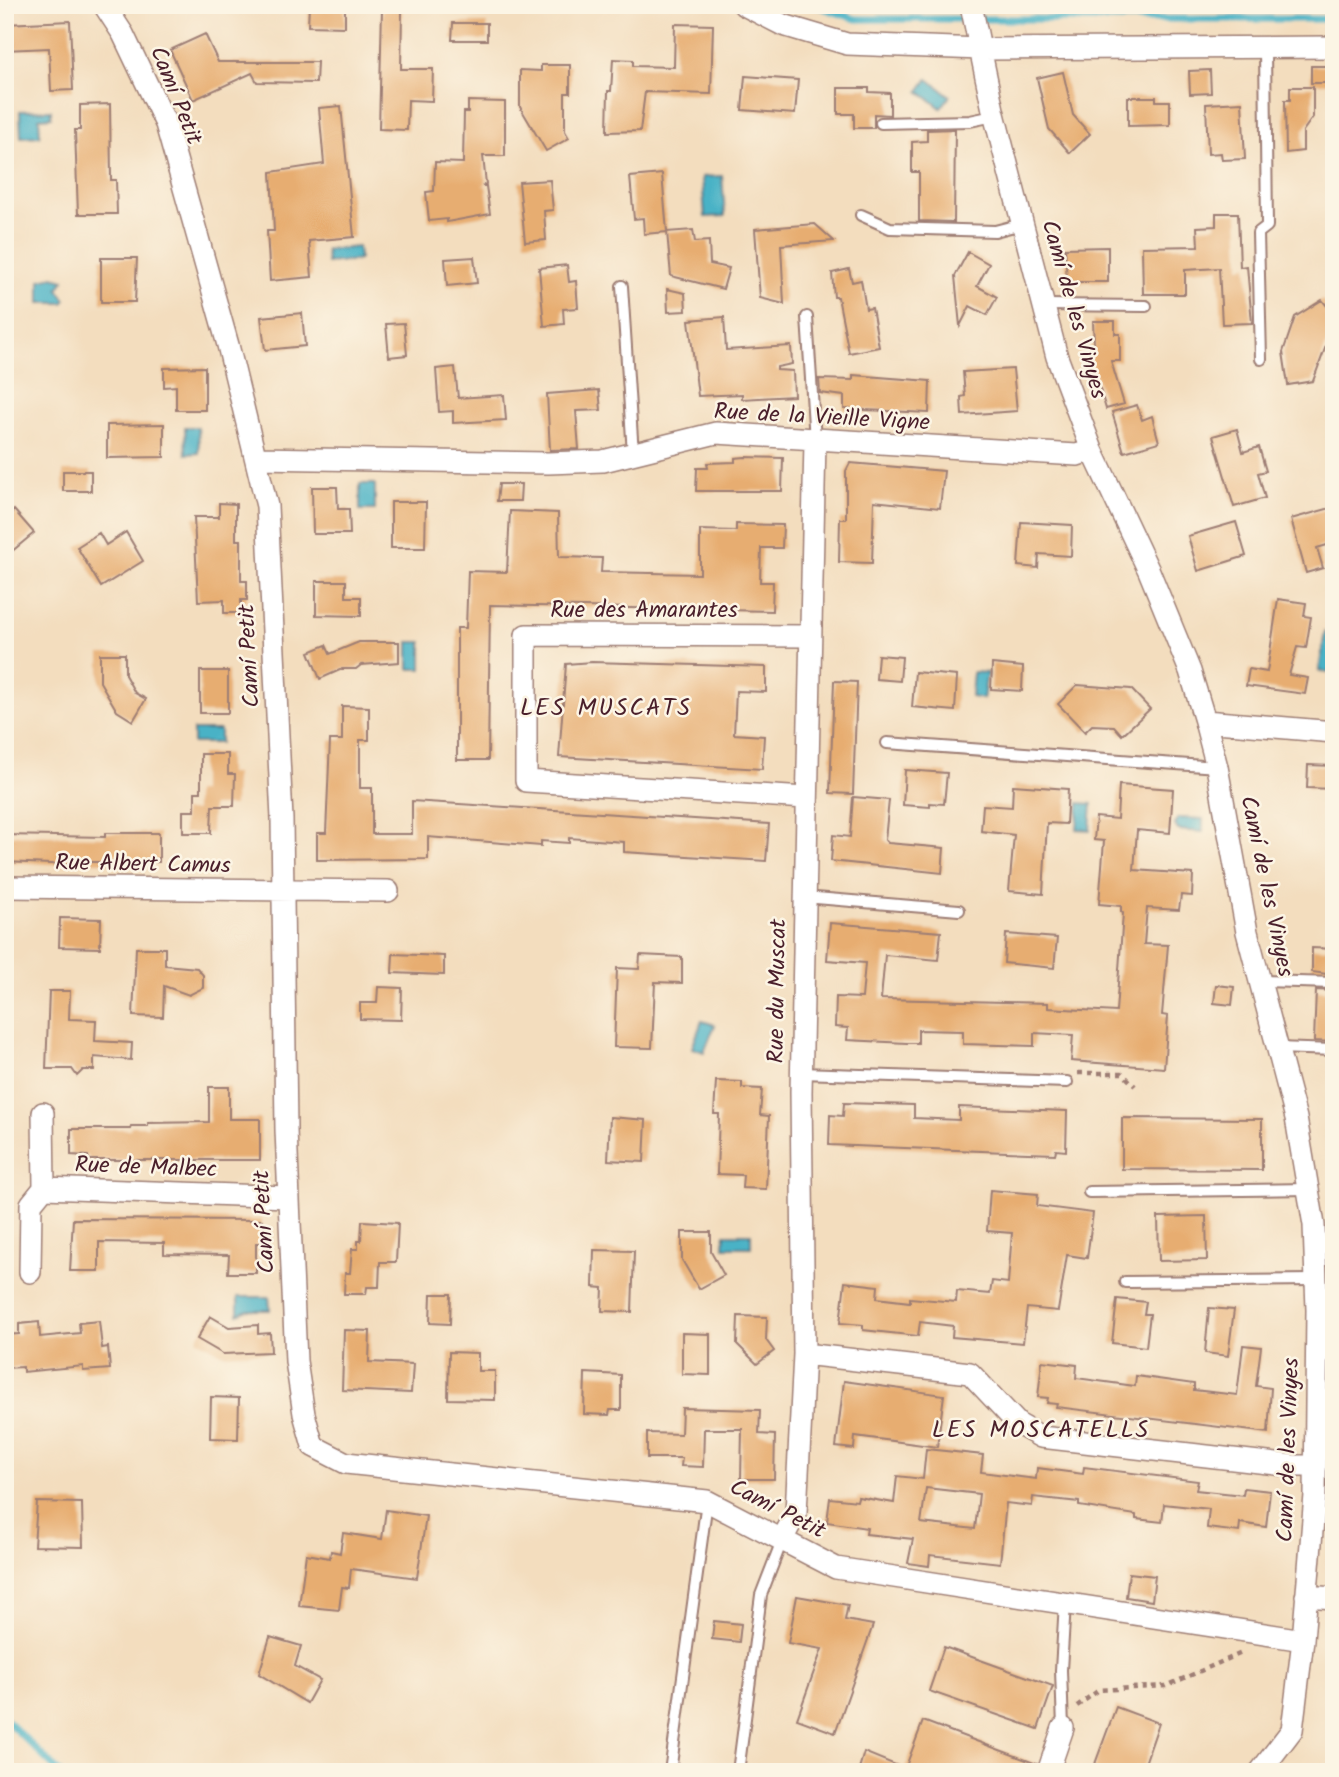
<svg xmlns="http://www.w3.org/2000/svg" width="1339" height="1777" font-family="Kalam,sans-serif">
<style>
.water{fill:#48b2c6;stroke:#496878;stroke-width:2}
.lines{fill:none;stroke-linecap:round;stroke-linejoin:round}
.stream{stroke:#48b2c6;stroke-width:7}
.building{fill:#e7ad71;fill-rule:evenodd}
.service-casing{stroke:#9e7e74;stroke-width:14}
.minor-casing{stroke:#9e7e74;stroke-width:24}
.path{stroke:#9e7e74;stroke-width:4.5;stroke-dasharray:5 5;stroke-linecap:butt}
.service{stroke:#fff;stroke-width:10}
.minor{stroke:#fff;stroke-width:21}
.labels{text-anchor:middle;stroke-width:5;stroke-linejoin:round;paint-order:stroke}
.street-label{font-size:23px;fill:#4a1f2b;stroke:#fcf5e5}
.neighbourhood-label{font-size:24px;letter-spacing:2px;fill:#4a1f2b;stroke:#fcf5e5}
</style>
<rect width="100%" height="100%" fill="#fcf5e5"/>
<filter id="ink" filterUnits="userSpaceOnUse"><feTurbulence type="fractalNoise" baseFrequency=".0143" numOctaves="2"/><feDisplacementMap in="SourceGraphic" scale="14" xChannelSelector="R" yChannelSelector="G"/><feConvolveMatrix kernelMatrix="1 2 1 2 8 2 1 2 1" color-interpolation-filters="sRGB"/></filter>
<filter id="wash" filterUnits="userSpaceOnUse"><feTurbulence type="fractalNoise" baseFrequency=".00686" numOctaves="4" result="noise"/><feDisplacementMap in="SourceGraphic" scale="28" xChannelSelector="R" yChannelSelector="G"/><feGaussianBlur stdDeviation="1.57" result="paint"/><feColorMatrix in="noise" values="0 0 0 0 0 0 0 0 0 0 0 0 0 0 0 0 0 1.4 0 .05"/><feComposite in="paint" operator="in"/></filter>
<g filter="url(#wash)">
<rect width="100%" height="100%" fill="#f3ddbe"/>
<path class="water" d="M928,79L950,96L941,108L919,91Z
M51,110V117L39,118L40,136L21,137L20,111Z
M722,176L725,216L705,217L702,177Z
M358,247L359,260L327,263L326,250Z
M53,277L64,280L58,289L66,300L63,303H40V280Z
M185,427H198L199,453L186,454Z
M360,484H375V510H360Z
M1325,632L1334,633V673L1319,671Z
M409,642H422V669H409Z
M973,672L987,673L983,699L971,697Z
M193,730H220V743H193Z
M1079,803L1092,804L1090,830L1077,829Z
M1178,818L1203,819V832L1178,830L1175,825Z
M702,1021L715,1025L704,1052L692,1048Z
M725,1234H751V1247H724Z
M238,1297H269L270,1310H248L238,1314Z"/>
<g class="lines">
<path class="stream" d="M814,5L856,19H1334
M5,1719L59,1772"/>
</g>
<g id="blocks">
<path class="building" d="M309,5H345V27L308,26Z
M382,9L402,10L401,69H433L432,101L408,100L407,130L379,129Z
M70,21L73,90L51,91L49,48L5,50V24Z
M453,23H487V40H452Z
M675,24L713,25L711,94L645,92L640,131L607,132L608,91H611L613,59L633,60V66L674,67Z
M205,34L218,62H317L316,83L257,82L252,73L193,100L170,50Z
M541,65H570V93H565V131L569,138L546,151L520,107V70L541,71Z
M1311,66H1328L1329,83H1311Z
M1210,70L1211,93L1190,94L1189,71Z
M1063,72L1073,115L1090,134L1070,153L1049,129L1037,78Z
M745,76L798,80L795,114L742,110Z
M1290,87H1313V117L1303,131V151L1286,153L1285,100H1290Z
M838,88H869V92L890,93V115L874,114V128H854V114H838Z
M1128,97H1156V101H1170V125L1128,126Z
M468,101L505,102V156H483L486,184L482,186H486L490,214L447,222V219L429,221L426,192L434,191L435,162L463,163L464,112H468Z
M1242,102L1245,159L1222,160L1221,153L1208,154L1206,104Z
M110,104L111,180H116L117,214H78L75,130H80V105Z
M341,106L354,237L309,241L312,277L270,281L267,231H274L271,172L324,164L319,108Z
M955,129L954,222L919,221V172H912V142L927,141V130Z
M662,174L667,232L693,230L695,242L709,241L710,264L729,268L723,289L671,276L667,232L644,234L643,218L634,219L630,177Z
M550,180L553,210L544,211L546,240L525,242L519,182Z
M1216,213H1238L1240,267L1247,266L1252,323L1222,324L1219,268L1185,270V294H1143L1142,247L1198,246L1197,227L1216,226Z
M815,224L834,241L781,245L784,304L760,298L755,229Z
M1108,247V282H1067L1065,248Z
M968,252L989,264L977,286L997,297L987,315L970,306L960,326L955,276Z
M474,257L477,283L447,286L445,259Z
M101,258H137L135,302H101Z
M567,265L569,282L576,281L578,308L563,309L564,324L544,326L539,268Z
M849,269L852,282L861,280L866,309L872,308L879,347L849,353L838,297H834L832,273Z
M667,289L685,293L686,311L668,312Z
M1322,300L1334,314V324L1313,381L1288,385L1283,352L1295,317Z
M302,313L305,346L265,350L261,317Z
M724,317L726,350L791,346L792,364L777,367V370L793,371L794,396L742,399V394L698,396L689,320Z
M1093,321H1115V334H1120V361H1111L1124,404L1106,409L1087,347H1094Z
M404,323L407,355L389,357L386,324Z
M205,367V410H176V386L164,387V368Z
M455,367L458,398L504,395L506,420L453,423V411L439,412L436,369Z
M1013,369L1017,411L962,415L961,397L965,396L963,372Z
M853,375L930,381L929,413L844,409V396L820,393L819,379L853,380Z
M599,390L601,410L576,411L579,449L550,450L547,394Z
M1137,405L1142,420L1152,416L1159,442L1124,452L1112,412Z
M164,424V457L107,458V425Z
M1237,429L1243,452L1259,447L1266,471L1258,473L1265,498L1234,507L1213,436Z
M745,457L783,458L782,491H696L697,468H708L707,463L735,462V458Z
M850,463L944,471L940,508L874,501L872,563L839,562L840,519H846V471Z
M63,471H91V491H63Z
M499,484H521L520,501H497Z
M312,487H337L338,509H349L350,534H313Z
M391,502H426L425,548H391Z
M219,503L236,504V540H241V581H247V600H241V613H224V600L198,601L194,517H219Z
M1334,507V543L1317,548L1323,568L1306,573L1291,519Z
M14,510L34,533L5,557V519Z
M510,511L558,513L559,557L602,558L601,572L700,574V530L736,531V524L783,525L782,548H761L760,582H773L772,611L490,605L488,760H457V628H466L468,571L507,572Z
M1021,522L1072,525L1071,556L1039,554L1038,568L1018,566Z
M1236,522L1246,556L1198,571L1188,536Z
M126,532L143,561L101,587L77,547L99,533L106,545Z
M316,581H346V597H361V616L316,615Z
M1278,599L1306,603L1304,616L1311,617L1306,648L1297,647L1289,675L1308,678L1305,694L1246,686L1249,669L1267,672Z
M359,642H399V662L361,665L356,669H342L320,679L309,652L326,645L330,654Z
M100,654H125V675L135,693L146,699L133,721L117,711L100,682Z
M878,655L902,657L900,681L876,679Z
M592,662L766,667V692L736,691L734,734L764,736L762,769L559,757L566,664Z
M992,664L1023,667L1022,691L991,689Z
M200,671H228V713H200Z
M915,672L957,676L955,711L912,707Z
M834,681L857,682L853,794L830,793Z
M1077,685L1131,689L1150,709L1122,735L1114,726L1092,725L1085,732L1058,704Z
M342,706L369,707V740H360V788H372V834H412V801L710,820L769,824L766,861L624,852V842L569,838V843L541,841V846L428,837V859L317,860V833H326L330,740H342Z
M201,754H228V774H235L234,806H212L211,833H183V811H195V792H201Z
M1308,765L1334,766V789L1307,788Z
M905,770L947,773L944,804L930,803V807L903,805Z
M1013,785L1068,789L1066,824L1047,823L1043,894L1009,891L1014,835L981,831L983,805L1012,807Z
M1119,785L1173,789L1170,833L1137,830L1134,870L1193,874L1192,896L1181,895L1179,910L1147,908L1144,944L1168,945L1162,1015L1168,1016L1164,1068L1071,1061L1073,1035L1034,1033V1046L963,1044V1031L918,1030V1043H907L847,1040L848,1028L835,1027L836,997L862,998L865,963L827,960L830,923L941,932L938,960L885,955L881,999L1048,1003V1008L1116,1012L1123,913L1121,912V906L1099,904L1104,841L1094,840L1096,817L1117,819Z
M853,797L889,800L885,840L888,843L944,848L942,873L831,861L833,835L850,837Z
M105,833H159V862H73V865L5,862V835L105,837Z
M60,918L101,919L100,948L59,947Z
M1006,934L1057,938L1054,968L1004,963Z
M136,948H165V965L197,968L203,975V988L189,995L164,986L163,1017L133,1016Z
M1312,948L1334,949V975L1312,972Z
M393,954L444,956V975L392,973Z
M640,955L682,957V983L655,982L652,1048L614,1047L617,968L639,969Z
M1216,985L1234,987L1232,1005L1214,1003Z
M378,987L402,988L401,1020L360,1019V1003H377Z
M1316,990L1334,991V1042L1314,1041Z
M49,991H70L69,1019L96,1020L95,1041L132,1043L131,1060L94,1057V1070H83L77,1076L72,1069H46Z
M716,1081L742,1082V1088L762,1089L760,1115L769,1116L766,1189L742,1188L743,1175L717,1174L719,1114H714Z
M209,1087H229V1119H260V1160H89L88,1156L71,1155V1129H130L131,1126H148V1123L209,1122Z
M844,1103L914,1105V1118L959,1120V1107L1067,1111L1066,1151L1056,1150L1055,1154L829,1145L830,1115L843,1116Z
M610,1117L646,1120L644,1162L608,1160Z
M1122,1118L1262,1119V1170L1122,1169Z
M990,1190L1038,1194L1037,1206L1093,1213L1087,1258L1067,1255L1058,1311L1027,1308L1023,1343L952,1337L953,1326L920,1322L918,1336L863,1330V1325L840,1323L845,1282L878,1286L877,1298L910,1302V1298L956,1302L957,1291L990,1294L992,1281L1008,1283L1012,1233L987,1231Z
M1206,1216L1207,1260L1159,1261L1158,1217Z
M73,1219L262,1220V1243H256V1273H228L229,1255L164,1254V1243L99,1242V1271H70Z
M362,1221L398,1223L396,1262H380L379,1287H367L366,1294H344L345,1273H350L352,1249H358V1241H361Z
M682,1232H711V1252L724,1275L699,1289L682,1260Z
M594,1250L634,1251L632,1312L602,1311L603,1288L593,1287Z
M431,1294H451L450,1324L430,1323Z
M1117,1299L1146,1302L1144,1314H1150L1146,1347L1112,1343Z
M1209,1308L1234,1310L1228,1356L1205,1353Z
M210,1316L229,1327L258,1325V1334L270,1333L271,1352L223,1354L197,1339Z
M738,1316L767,1317L766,1340L774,1351L757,1364L737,1344Z
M99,1321L102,1348L108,1347L110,1369L83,1371V1366L23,1372V1367L5,1368V1335L19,1334V1324L39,1322L40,1337L80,1333L79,1323Z
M344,1330L370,1331L369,1362L413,1364L411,1393L342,1390Z
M682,1333L710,1334V1375L682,1374Z
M1243,1345L1261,1347L1256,1386L1271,1388L1268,1433L1056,1407L1057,1404L1047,1403L1048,1398L1038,1397L1042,1361L1077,1365L1076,1378L1135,1386L1136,1376L1194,1384V1390L1237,1395Z
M449,1352L478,1353V1371H495V1400L448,1399Z
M585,1373L621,1375V1410H610L609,1415L584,1414Z
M844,1381L944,1395L937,1447L855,1436L854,1449L836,1447Z
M211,1397L239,1398L238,1439L210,1438Z
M682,1408L760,1410L759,1434L775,1435L774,1479H741L742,1429H704L703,1467L681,1466L682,1458H647V1433L681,1434Z
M926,1449L983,1455L981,1472L1036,1479L1037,1468L1083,1474L1084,1467L1198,1481L1196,1490L1243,1495L1244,1488L1270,1491L1266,1527L1240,1523L1239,1532L1207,1528L1209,1509L1164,1504L1162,1522L1136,1519V1515L1079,1506V1502L1033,1497L1032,1506L1006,1503L1000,1563L930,1555L929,1566L908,1563L913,1539L866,1534L867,1528L827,1522L830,1498L857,1501L858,1497L894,1503L897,1476L923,1479ZM926,1488L979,1494L975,1529L921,1523Z
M37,1502L82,1503L83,1547L34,1546Z
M386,1510L426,1516L417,1578L351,1569L349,1588L342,1587L339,1610L299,1606L306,1554L330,1558L331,1551L340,1553L343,1533L382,1539Z
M1129,1573L1155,1576L1152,1601L1126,1597Z
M797,1596L848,1605L845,1620L873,1625L835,1733L797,1719L822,1649L788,1643Z
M714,1621L741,1624L739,1642L712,1639Z
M270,1637L301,1646L295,1666L320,1680L307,1703L259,1674Z
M944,1647L1053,1686L1038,1729L929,1691Z
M1116,1707L1159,1723L1142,1772H1092Z
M923,1721L1037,1764L1035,1772H858L864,1752L905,1769Z"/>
</g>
</g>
<g filter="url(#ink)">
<use href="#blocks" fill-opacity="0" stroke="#9e7e74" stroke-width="2"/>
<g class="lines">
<g class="service-casing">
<path id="service" d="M881,123L970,121L994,116
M861,215L890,228L995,231L1022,224
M622,286L633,454
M1043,305L1146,306
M807,317L815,441
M1261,359L1258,233L1267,226L1265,48
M887,743L1217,767
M804,897L959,910
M1260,981L1334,983
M1277,1048L1334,1050
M801,1073L1067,1082
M1089,1192L1308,1189
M1125,1282L1316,1280
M1063,1728L1061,1670L1065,1603
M670,1772L707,1501
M738,1772L761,1595L783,1538"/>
</g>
<g class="minor-casing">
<path id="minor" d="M104,5L123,34L166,124L228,345L267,506L282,819L286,1130L296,1361L304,1414L313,1446L346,1463L707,1501L836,1568L1303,1640
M744,5L783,25L847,44L981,49L1334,47
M971,5L993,110L1057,357L1092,450L1149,571L1190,671L1205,721L1217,767L1247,932L1296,1118L1314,1225L1317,1310L1315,1495L1303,1640L1292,1730L1260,1772
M258,458L548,463L603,461L716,433L1077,455L1092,450
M1205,721L1334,732
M806,798L526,781V635L810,636
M5,887L388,891
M44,1188L288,1197
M30,1272L31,1204L44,1188L43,1113
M804,1354L970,1373L1018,1424L1041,1437L1294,1466H1315
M783,1538L796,1513L804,1354L801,1092L815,441
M1306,1596L1334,1598
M1048,1772L1063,1728"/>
</g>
<path class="path" d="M1078,1073H1122L1135,1086
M1077,1706L1099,1690L1166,1686L1244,1652"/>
<use href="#service" class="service"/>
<use href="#minor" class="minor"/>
</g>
</g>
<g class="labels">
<g class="street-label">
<text transform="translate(177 95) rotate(68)" y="8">Camí Petit</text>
<text transform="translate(1075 309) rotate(74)" y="8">Camí de les Vinyes</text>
<text transform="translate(822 416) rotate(3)" y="8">Rue de la Vieille Vigne</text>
<text x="644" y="617">Rue des Amarantes</text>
<text transform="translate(248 656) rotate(-93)" y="8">Camí Petit</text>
<text transform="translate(143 863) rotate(1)" y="8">Rue Albert Camus</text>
<text transform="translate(1268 886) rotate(78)" y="8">Camí de les Vinyes</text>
<text transform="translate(776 991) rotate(-89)" y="8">Rue du Muscat</text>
<text transform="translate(146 1166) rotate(2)" y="8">Rue de Malbec</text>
<text transform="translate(263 1222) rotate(-93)" y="8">Camí Petit</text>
<text transform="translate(1287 1450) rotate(-88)" y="8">Camí de les Vinyes</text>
<text transform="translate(778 1508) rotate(27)" y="8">Camí Petit</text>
</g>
<g class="neighbourhood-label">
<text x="606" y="715">LES MUSCATS</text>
<text x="1041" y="1437">LES MOSCATELLS</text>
</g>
</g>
<rect width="1339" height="1777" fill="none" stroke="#fcf5e5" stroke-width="28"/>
</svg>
